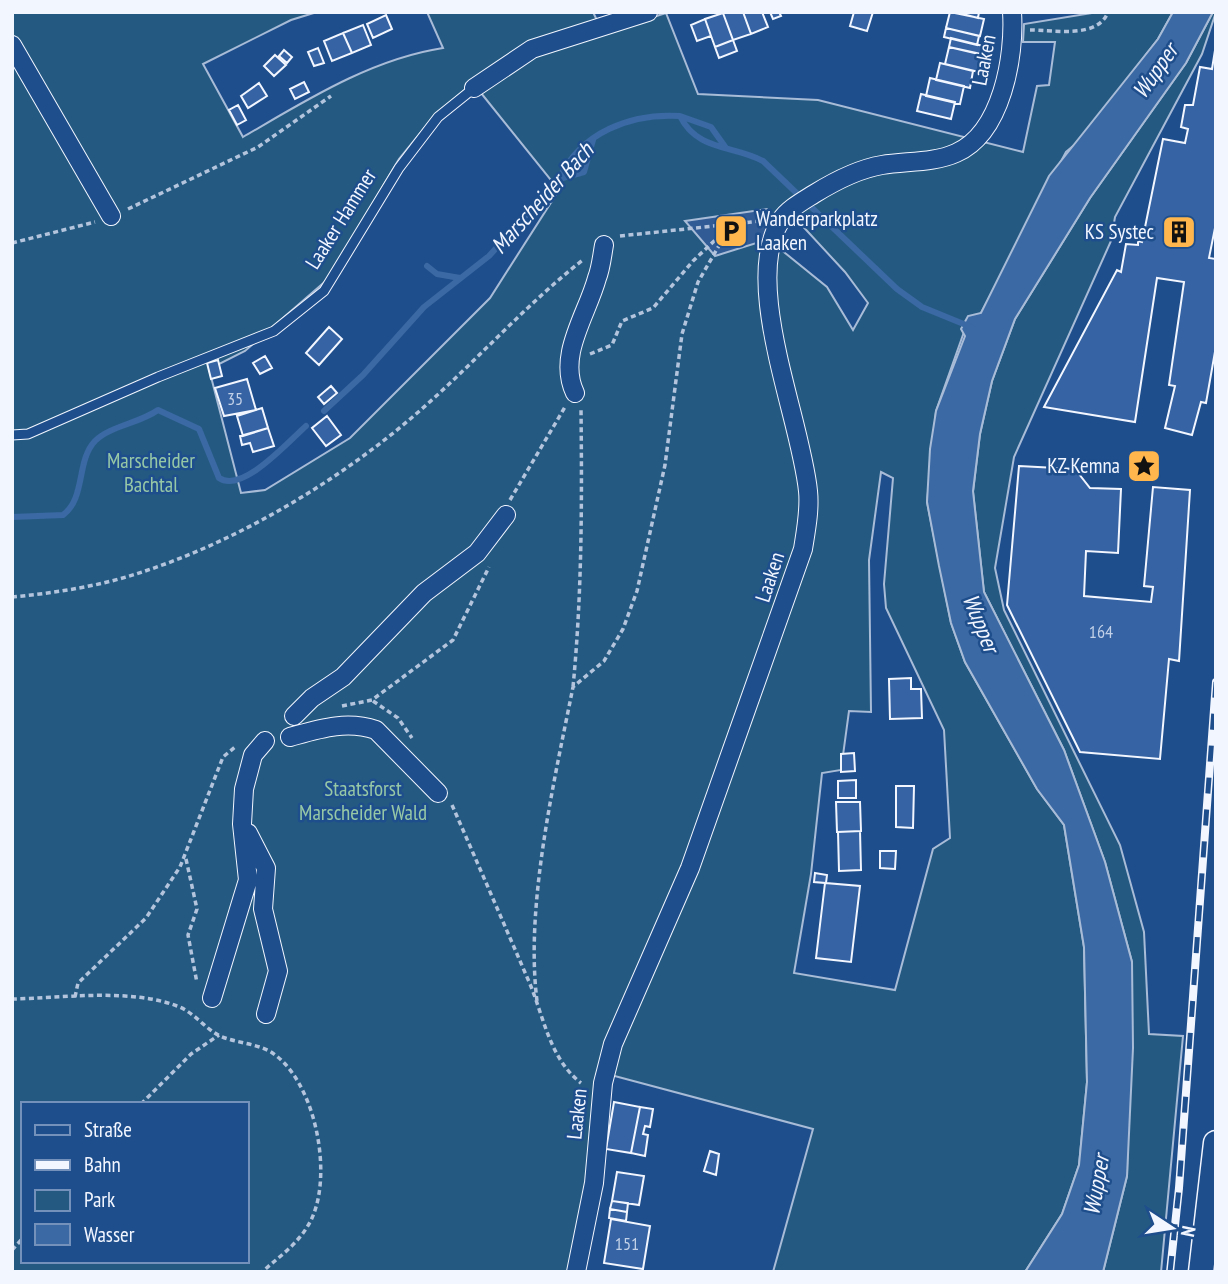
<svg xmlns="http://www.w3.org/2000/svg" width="1228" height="1284" font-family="'PT Sans Narrow',sans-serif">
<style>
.green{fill:#245a82;stroke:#a8bbd7;stroke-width:2;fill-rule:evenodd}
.parking{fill:#305b95;stroke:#a8bbd7;stroke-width:2}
.water{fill:#3b69a3;stroke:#a8bbd7;stroke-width:2}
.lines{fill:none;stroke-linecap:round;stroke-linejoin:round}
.stream{stroke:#3b69a3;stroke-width:6}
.building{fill:#3563a3;stroke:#f2f6ff;stroke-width:2}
.service-casing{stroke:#f2f6ff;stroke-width:11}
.minor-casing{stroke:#f2f6ff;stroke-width:20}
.secondary-casing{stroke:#f2f6ff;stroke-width:27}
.path{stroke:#b3c4dc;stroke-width:3.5;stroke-dasharray:5 3.5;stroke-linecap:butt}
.service{stroke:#1f4e8c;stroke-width:9}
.minor{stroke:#1f4e8c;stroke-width:18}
.secondary{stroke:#1f4e8c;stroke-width:24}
.rail-casing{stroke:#f2f6ff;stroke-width:8}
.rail{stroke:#1f4e8c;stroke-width:5;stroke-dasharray:16;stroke-linecap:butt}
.labels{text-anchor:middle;stroke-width:5;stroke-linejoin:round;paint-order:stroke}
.number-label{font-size:18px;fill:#c3d1e8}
.street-label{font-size:21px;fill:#f2f6ff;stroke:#1f4e8c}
.poi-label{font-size:21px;fill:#f2f6ff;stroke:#1f4e8c;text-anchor:end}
.park-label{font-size:21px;fill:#97c8a6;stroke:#1f4e8c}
.water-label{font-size:23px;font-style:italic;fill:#f2f6ff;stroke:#1f4e8c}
</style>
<rect width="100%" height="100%" fill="#1f4e8c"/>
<path class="green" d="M12,12H317L291,20L203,64L243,137C305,101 371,59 443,48L427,12H593L603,33L666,13L698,94L818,100L1023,152L1037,86L1049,85L1055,42H1023L1024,24L1098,12H1173L1158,39L1079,141L1066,152L981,313L964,332L936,411L927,502L951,623L965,662L1037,789L1064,825L1084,947L1087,1082L1079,1165L1062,1214L1025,1272H773L813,1129L611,1075L576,1272H12ZM473,83L559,190L490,298L350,438L265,490L241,493L209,369L245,351L328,279L399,159L435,115ZM796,213L797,220L845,272L868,303L853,330L827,287L774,244ZM881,472L893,478L884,584L886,608L944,730L950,838L933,849L895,990L794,973L811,874L822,773L841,770L849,711L871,712L869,560ZM23,1104H247V1261H23Z
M1213,12H1216L1202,54L1115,217L1111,241L1014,457L995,568L1004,610L1120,845L1144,932L1149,1034L1183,1036L1161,1272H1103L1127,1176L1132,962L1105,862L1064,750L984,592L973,492L980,434L992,381L1015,319L1090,198L1186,63Z"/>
<path class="parking" d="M767,209L774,218L763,241L715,256L685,221Z"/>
<path class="water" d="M1173,12H1213L1186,63L1090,198L1015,319L992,381L980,434L973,491L984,592L1064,750L1105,862L1132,962L1133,1048L1127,1176L1103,1272H1025L1062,1214L1079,1165L1087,1082L1084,947L1064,825L1037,789L965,662L951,623L939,566L927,502L930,449L936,411L965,336L961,329L968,316L981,313L1049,176L1158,39Z"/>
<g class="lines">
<path class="stream" d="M680,116L711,127L726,148
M559,179L584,172L593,140
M427,266L437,274L460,278
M324,411L363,375L424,307L489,256L559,179C581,132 631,113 680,116C697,151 733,145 763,161L897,289L922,307L971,327
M12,517L63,515C86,498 76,461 95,441C110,426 140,423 158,410L199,429L219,478C242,494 288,442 306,426"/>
</g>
<path class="building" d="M743,12H762L768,27L751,34Z
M743,12L751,34L733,40L723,13Z
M770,12H779L781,16L773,19Z
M854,12H873L867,31L850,26Z
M950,12L984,19L980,36L946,28Z
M955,12H979L978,18Z
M723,13L733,40L715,47L705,19Z
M386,15L392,29L373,38L367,24Z
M705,19L711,36L697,41L691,25Z
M363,25L371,45L352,53L343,33Z
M946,28L979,36L977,45L944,37Z
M343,33L352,53L332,61L324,41Z
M951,38L983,46L981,54L949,47Z
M733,40L737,51L719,58L715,47Z
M1216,44V223L1209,258L1216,259V346L1206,403L1201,402L1192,435L1165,428L1175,386L1169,385L1184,282L1157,278L1135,422L1044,407L1117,270L1121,272L1126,244L1138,245V241L1142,242L1163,139L1185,143L1188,129L1181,127L1185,105H1193L1200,67L1212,69Z
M949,47L983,55L979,72L945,64Z
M318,48L324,63L314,66L308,52Z
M284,50L292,57L287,63L279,56Z
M275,55L286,65L274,76L264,66Z
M940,63L973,71L970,88L936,80Z
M930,78L964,86L960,104L926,96Z
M304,82L309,92L295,99L290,89Z
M259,83L267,96L248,108L241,96Z
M921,94L955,102L951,119L917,111Z
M238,105L246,120L237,125L229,110Z
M329,327L342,339L319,365L306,353Z
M265,356L272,368L260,374L253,363Z
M218,360L222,376L211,379L207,363Z
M247,379L256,410L224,416L215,388Z
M331,386L337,393L324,404L318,397Z
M262,408L268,428L243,436L237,416Z
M327,416L341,435L326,446L312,428Z
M268,428L274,446L253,452L250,443L242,445L240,436Z
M1019,466L1075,469L1090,488L1121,489L1118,553L1086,551L1084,596L1151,602L1153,587L1144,586L1153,487L1190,490L1179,661L1169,659L1160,759L1080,752L1007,605Z
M911,678V689H921L922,718L890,719L889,679Z
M854,753L855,771L841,772V754Z
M856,780V798H838V781Z
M896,786H914L913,828L896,827Z
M836,802H860L861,831L837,832Z
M860,831L861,870L839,871L838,832Z
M880,851H896L895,869L880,868Z
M815,873L827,875L826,883L860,886L851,962L816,958L825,883L814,882Z
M614,1102L640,1107L631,1153L606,1149Z
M640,1107L653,1109L650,1127L645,1126L643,1134L648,1135L645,1156L631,1153Z
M710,1151L719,1154L716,1175L704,1171Z
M617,1172L644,1176L639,1205L612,1201Z
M612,1201L628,1203L627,1212L610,1209Z
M610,1209L627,1212L626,1221L609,1218Z
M611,1219L650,1226L643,1269L604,1263Z"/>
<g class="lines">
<g class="service-casing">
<path id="service" d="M12,435L28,434L158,377L274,331L324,291L399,168L438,117L474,88"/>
</g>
<g class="minor-casing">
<path id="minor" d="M12,45L111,216
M474,88L532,49L648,12
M575,393C557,355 587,315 597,278C601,268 602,256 604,245
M294,716L312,698L343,677L424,593L477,553L506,515
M290,737C319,729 346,720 376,730L438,793
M248,833L266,868L263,909L278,971L266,1014
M212,998L248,880L242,824L244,789L253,755L265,741
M576,1272L594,1183L603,1083L613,1044L690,868L803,549C806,530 810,510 808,491C801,419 741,282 781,220C788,209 803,201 814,194C835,181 858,169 882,165C906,161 934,163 956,153C1002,133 1015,56 1012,12"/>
</g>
<g class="secondary-casing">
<path id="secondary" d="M1201,1272L1216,1143"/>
</g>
<path class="path" d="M1030,30C1054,30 1098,39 1108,12
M128,209L258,147L331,96
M620,236L761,221
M12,243L95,222
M590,354L612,345L622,321L653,308L693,261L731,225
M510,500L565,407
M12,597C55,593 101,586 142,572C238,541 340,480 416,414C474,364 524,306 584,259
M573,687C582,594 582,502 581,408
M373,701L398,718L412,738
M342,706L372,700L453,640L489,567
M452,805C478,864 504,924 530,984C544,1018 550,1059 581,1083
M186,859L197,909L188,935L197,983
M75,997L78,983L146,918L180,867L223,757L235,747
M12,999C62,998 130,988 177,1006C194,1012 204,1028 220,1036C236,1043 255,1043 271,1052C315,1080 333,1172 312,1218C301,1242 281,1255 262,1272
M537,1001C525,906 554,782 573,687L604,661L623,629L637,591L665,465L682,334L698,282L728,230
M141,1104L191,1054L219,1035
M12,1250L23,1238"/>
<use href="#service" class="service"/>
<use href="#minor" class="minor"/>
<use href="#secondary" class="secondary"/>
<g class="rail-casing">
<path id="rail" d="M1170,1272L1179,1188L1216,682"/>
</g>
<use href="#rail" class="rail"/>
</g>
<defs>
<g id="parking-square" transform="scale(1.75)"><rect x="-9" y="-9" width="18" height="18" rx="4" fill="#ffb74d" stroke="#1f4e8c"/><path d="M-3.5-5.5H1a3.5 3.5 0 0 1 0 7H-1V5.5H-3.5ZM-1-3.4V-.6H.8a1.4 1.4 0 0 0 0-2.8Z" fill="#111"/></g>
<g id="building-square" transform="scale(1.75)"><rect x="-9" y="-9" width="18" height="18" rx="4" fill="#ffb74d" stroke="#1f4e8c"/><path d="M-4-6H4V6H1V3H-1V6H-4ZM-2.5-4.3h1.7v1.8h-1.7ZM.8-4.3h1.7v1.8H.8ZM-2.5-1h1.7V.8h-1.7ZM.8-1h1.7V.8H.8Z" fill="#111"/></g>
<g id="sight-square" transform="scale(1.75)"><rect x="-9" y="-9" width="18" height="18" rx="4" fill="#ffb74d" stroke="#1f4e8c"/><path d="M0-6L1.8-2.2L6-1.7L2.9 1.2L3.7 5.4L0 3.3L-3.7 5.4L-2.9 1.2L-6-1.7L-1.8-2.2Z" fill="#111"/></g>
</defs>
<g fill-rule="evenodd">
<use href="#parking-square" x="731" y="231"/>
<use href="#building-square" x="1179" y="232"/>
<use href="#sight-square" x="1144" y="466"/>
</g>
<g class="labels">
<g class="number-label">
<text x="235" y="405">35</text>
<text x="1101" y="638">164</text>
<text x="627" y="1250">151</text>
</g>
<g class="street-label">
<text transform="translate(984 60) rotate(-79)" y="7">Laaken</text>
<text transform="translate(341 219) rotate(-58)" y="7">Laaker Hammer</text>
<text transform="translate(770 577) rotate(-72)" y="7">Laaken</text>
<text transform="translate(577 1114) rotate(-84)" y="7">Laaken</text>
</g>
<g class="poi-label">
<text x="756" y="226" text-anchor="start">Wanderparkplatz<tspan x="756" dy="24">Laaken</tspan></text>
<text x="1154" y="239">KS Systec</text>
<text x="1120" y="473">KZ Kemna</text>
</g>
<g class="park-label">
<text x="151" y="468">Marscheider<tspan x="151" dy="24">Bachtal</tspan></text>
<text x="363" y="796">Staatsforst<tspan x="363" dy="24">Marscheider Wald</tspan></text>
</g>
<g class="water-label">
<text transform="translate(1155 71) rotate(-55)" y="8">Wupper</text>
<text transform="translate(542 198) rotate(-48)" y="8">Marscheider Bach</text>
<text transform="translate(981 623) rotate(68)" y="8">Wupper</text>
<text transform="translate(1096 1185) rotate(-80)" y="8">Wupper</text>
</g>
</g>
<rect width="1228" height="1284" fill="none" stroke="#f2f6ff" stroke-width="28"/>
<rect x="21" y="1102" width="228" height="161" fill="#1f4e8c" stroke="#7391ba" stroke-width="2"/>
<rect x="35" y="1125" width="35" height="10" fill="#1f4e8c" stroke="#7391ba" stroke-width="2"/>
<text x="84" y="1137" font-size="21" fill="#f2f6ff">Straße</text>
<rect x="35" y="1160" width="35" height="10" fill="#f2f6ff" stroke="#7391ba" stroke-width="2"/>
<text x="84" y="1172" font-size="21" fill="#f2f6ff">Bahn</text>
<rect x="35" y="1190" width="35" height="21" fill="#245a82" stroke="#7391ba" stroke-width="2"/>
<text x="84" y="1207" font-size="21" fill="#f2f6ff">Park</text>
<rect x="35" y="1224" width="35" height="21" fill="#3b69a3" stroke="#7391ba" stroke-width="2"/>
<text x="84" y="1242" font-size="21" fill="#f2f6ff">Wasser</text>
<g transform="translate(1172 1228) rotate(102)" stroke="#1f4e8c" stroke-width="5" paint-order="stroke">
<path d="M0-5L12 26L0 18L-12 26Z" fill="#f2f6ff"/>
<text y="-10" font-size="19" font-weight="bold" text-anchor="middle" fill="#f2f6ff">N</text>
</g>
</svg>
